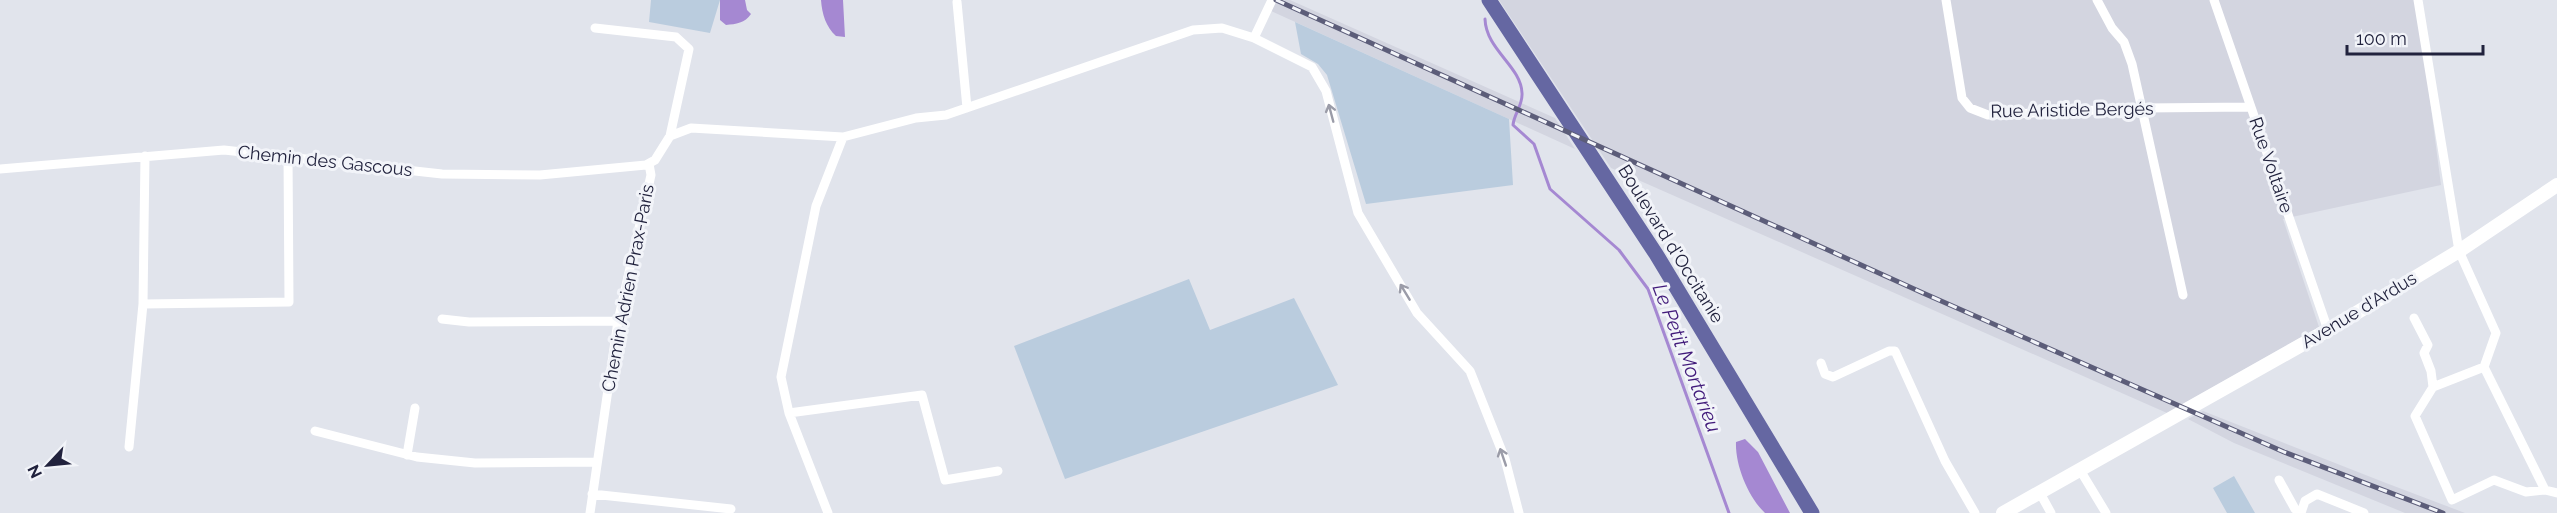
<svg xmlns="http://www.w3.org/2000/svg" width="2557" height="513" font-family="Raleway,sans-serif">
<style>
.built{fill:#d3d5e0}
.green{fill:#baccde}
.water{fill:#a588d2}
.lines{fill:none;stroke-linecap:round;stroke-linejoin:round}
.stream{stroke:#a588d2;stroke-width:3}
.street{stroke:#fff;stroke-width:9}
.secondary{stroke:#fff;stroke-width:14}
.primary{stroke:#6567a2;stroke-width:15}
.rail-casing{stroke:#5c5d79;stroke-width:5}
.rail{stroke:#f2f4f9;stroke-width:3;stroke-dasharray:9;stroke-linecap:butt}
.oneway{stroke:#9b9ca8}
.labels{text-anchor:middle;stroke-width:6;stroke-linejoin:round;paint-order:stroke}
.street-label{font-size:18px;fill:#21223d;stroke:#f2f4f9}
.water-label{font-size:20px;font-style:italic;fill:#411a7a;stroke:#f2f4f9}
</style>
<rect width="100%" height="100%" fill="#e1e4ec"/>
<path class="built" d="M1276,0H1290L1555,118L1575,149L1271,11Z
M1499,0H2417L2441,185L2283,219L2319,327L2167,413L1611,168Z
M2203,411L2386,483L2465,513H2405L2234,443L2188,419Z"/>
<path class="green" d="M651,0H720L710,33L649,22Z
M1295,22L1509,119L1513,185L1366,204L1327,75L1318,64L1301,54Z
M1189,279L1210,330L1294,298L1338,385L1065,479L1014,346Z
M2234,476L2255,513H2227L2213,488Z"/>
<path class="water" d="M720,0H745L747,10L751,14C745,23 736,24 726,25L720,20Z
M821,0H843L845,37L836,36C826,27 822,14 821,0Z
M1745,439L1758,452L1790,513H1765C1748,497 1735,465 1736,442Z"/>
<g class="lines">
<path class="stream" d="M1485,19C1486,50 1521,66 1522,93C1523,105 1514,114 1513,125L1534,144L1550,189L1619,250L1648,289L1729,513"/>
<path class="street" d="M1946,0L1962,98L1970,108L1988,115L2144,108L2251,107
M2097,0L2112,28L2124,42L2132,64L2183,295
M2214,0L2328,330
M2418,0L2459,251L2496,333L2484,367L2545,490L2557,493
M957,2L967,108
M595,28L676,37L689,49L670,136
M1254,38L1272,0
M0,169L224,150L442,174L540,175L646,165L655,160L670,136L691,128L843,137L916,118L946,115L1193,30L1222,28L1254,38L1312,67L1326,91L1358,213L1417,313L1470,371L1505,459L1519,513
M143,304L289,302L288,155
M2414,318L2428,345L2424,353L2431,371L2433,387
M442,319L469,322L618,321
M1821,363L1825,374L1833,377L1889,351H1895L1945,461L1975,513
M2484,367L2433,387L2415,416L2452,500L2494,480L2526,492L2545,490
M789,413L922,395L945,480L998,471
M315,431L417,457L475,463L596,462
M129,447L143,304L145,156
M407,455L415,408
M2080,470L2106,513
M2279,480L2295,509L2301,512
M2040,493L2051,513
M592,494L731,509
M590,513L618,321L651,175L649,164
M828,513L789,413L781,377L816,206L843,137
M2301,513L2305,501L2317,494L2364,513"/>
<path class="secondary" d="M2003,513L2328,330L2459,251L2557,185"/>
<path class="primary" d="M1489,0L1656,254L1812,513"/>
<g class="rail-casing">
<path id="rail" d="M1276,0L1923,293L2284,452L2443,513"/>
</g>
<use href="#rail" class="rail"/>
</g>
<defs><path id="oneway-shaft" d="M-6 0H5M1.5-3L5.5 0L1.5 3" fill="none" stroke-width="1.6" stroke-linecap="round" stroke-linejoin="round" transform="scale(1.5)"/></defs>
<g class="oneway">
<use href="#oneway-shaft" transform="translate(1331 113) rotate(-105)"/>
<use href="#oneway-shaft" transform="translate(1405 292) rotate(-121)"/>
<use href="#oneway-shaft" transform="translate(1503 457) rotate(-109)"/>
</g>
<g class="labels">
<g class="street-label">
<text transform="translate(2072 110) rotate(-1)" y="6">Rue Aristide Bergés</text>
<text transform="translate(325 161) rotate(6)" y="6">Chemin des Gascous</text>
<text transform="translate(2271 165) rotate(71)" y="6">Rue Voltaire</text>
<text transform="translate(1671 244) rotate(58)" y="6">Boulevard d'Occitanie</text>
<text transform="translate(628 288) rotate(-79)" y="6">Chemin Adrien Prax-Paris</text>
<text transform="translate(2359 310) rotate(-31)" y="6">Avenue d'Ardus</text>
</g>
<g class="water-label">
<text transform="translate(1687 358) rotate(69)" y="7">Le Petit Mortarieu</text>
</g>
</g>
<g transform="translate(48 465) rotate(244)" stroke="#f2f4f9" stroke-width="4.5" paint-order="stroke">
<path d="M0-4.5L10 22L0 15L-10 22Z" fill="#21223d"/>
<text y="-9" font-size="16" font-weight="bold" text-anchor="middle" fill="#21223d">N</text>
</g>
<path d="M2347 45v9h136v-9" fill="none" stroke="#21223d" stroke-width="3"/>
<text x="2356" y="45" font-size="18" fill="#21223d" stroke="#f2f4f9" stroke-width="4.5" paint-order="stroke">100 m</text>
</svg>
